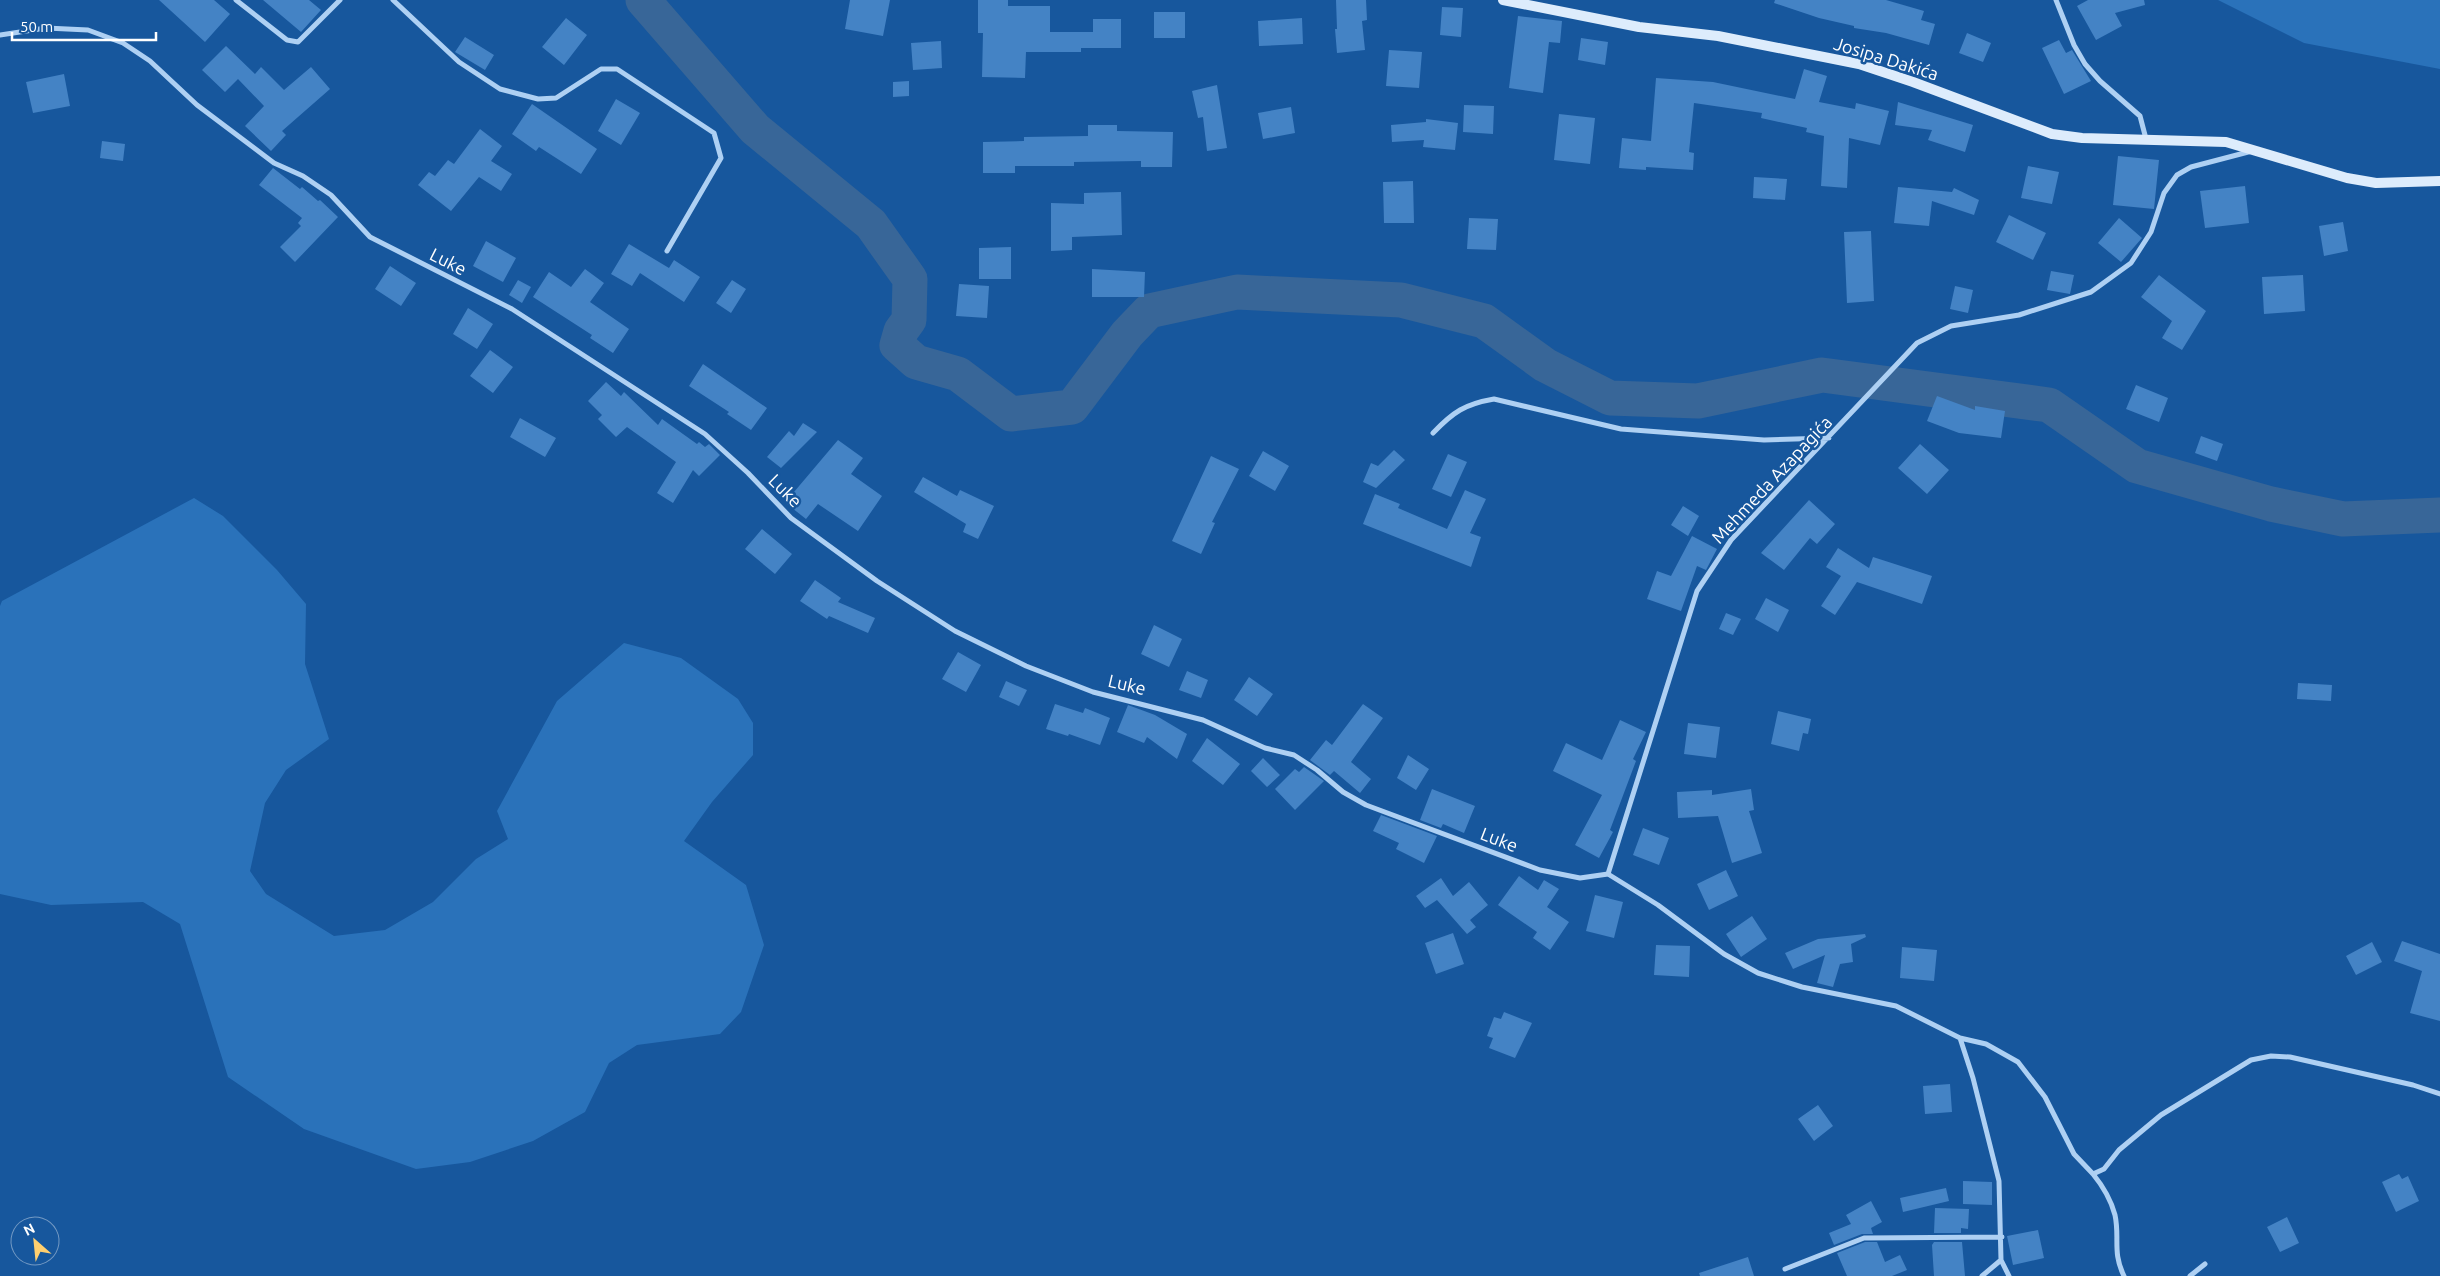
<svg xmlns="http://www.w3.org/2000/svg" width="2440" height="1276" font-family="Ubuntu,sans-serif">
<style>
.green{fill:#2a72ba}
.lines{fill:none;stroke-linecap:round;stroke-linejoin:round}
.river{stroke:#386698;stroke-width:35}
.building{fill:#4483c5}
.minor{stroke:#aed0f3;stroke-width:5}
.secondary{stroke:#ddecfc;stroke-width:10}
.labels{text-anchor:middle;stroke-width:5;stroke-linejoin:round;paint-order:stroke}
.street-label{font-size:18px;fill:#fff;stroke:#17579d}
</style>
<rect width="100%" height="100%" fill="#17579d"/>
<path class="green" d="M2218,0H2440V69L2304,43Z
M194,498L223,516L277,570L306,604L305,664L329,739L286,770L265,803L250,871L266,894L334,936L385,930L433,902L476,859L508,839L497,811L557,701L624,643L681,658L738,699L753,723V755L712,802L684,841L746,885L764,945L741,1012L720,1034L637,1045L609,1063L585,1112L533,1141L470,1162L416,1169L304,1129L228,1077L180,924L143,902L51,905L0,894V606L2,601Z"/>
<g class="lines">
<path class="river" d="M643,0L755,129L871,224L910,279L909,320L901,331L897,345L916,362L958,374L1011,414L1072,407L1127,334L1149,311L1237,292L1401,300L1484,321L1545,365L1610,398L1698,401L1822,375L2049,405L2137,466L2271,504L2343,519L2440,515"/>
</g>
<path class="building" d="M159,0H214L230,14L205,42Z
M263,0H309L321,10L301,32Z
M850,0H890L883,36L845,29Z
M978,0H1008V6H1050V32H1093V19H1121V48H1081V52H1026L1025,78L982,77L983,33H978Z
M1336,0H1366L1367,20L1362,21L1365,50L1337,53L1335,29H1337Z
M1775,0H1886L1924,11L1921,20L1935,24L1929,45L1886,33L1854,28V26L1819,18L1774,3Z
M2088,0H2144L2145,5L2115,13L2122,26L2096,40L2077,6Z
M1442,7L1463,8L1461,37L1440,35Z
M1154,12H1185V38H1154Z
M1518,16L1562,21L1560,43L1549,42L1543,93L1509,88Z
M566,18L587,35L564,65L542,47Z
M1302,18L1303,44L1259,46L1258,21Z
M1967,33L1991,43L1983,62L1959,53Z
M465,37L494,55L485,70L455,52Z
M1581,38L1608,42L1605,65L1578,60Z
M2059,40L2066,53L2072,50L2091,81L2064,94L2042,48Z
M941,41L942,68L913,70L911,43Z
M226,46L255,74L261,67L284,90L311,67L330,89L282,131L286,135L271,151L245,126L264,106L238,79L225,92L202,70Z
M1389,50L1422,52L1419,88L1386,86Z
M1804,69L1827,76L1819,102L1855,109L1856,103L1889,111L1880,145L1849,138L1847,188L1821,186L1824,136L1806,132L1807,128L1761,118L1762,113L1694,103L1689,152L1694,153L1693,170L1646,167V170L1619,168L1622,138L1651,141L1656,78L1713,82L1795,99Z
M64,74L70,106L33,113L26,82Z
M909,81V96L893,97V82Z
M1217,85L1227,148L1207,151L1203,117L1198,118L1192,91Z
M616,99L640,113L621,145L598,131Z
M1898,102L1973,125L1965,152L1928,140L1932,130L1895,125Z
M532,104L597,149L581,174L539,147L536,151L512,134Z
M1464,105L1494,106L1493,134L1463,132Z
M1291,107L1295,133L1263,139L1258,113Z
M1559,114L1595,118L1590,164L1554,160Z
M1426,119L1458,123L1455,150L1423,147L1424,140L1392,142L1391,125L1426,122Z
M1088,125H1117V131L1173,132L1172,167H1141V161L1074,162V166H1015V173H983V142L1024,141V137L1088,136Z
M480,129L502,146L491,161L512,174L501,191L479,177L451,211L418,185L429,172L435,176L448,160L454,164Z
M102,141L125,144L123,161L100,158Z
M2118,156L2159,160L2154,209L2113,205Z
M2028,166L2059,172L2052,204L2021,198Z
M273,168L300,189L302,187L318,201L320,200L338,217L295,262L280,247L301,226L298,223L302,218L259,185Z
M1754,177L1787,179L1785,200L1753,198Z
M1413,181L1414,223H1384L1383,182Z
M2245,186L2249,223L2205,228L2200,191Z
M1898,187L1952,192L1954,188L1979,200L1974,215L1932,201L1929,226L1894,223Z
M1121,192L1122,235L1072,237V250L1051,251V203L1084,204V193Z
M2009,215L2046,233L2033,260L1996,242Z
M1469,218L1498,219L1496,250L1467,249Z
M2119,218L2142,238L2121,262L2098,243Z
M2343,222L2348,251L2324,256L2319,226Z
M1871,231L1874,301L1847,303L1844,232Z
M486,241L516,258L503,282L473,266Z
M629,244L669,268L674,260L700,277L684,302L640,273L632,286L611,274Z
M1011,247V279H979V248Z
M390,266L416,283L401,306L375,289Z
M585,269L604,283L590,302L629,329L613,353L590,338L592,335L533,297L549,272L571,287Z
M1092,269L1145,272L1144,297H1092Z
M2051,271L2074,275L2070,294L2047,290Z
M2159,275L2206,311L2182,350L2162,338L2172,321L2141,297Z
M2303,275L2305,311L2264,314L2262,277Z
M518,280L531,287L522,303L509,295Z
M732,280L746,289L731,313L716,303Z
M959,284L989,286L987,318L956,316Z
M1955,286L1973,290L1968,313L1950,309Z
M468,308L493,324L477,349L453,334Z
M490,350L513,367L493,393L470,376Z
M703,364L767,408L751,430L727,414L729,412L689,386Z
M606,382L621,396L624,392L658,425L662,419L697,444L699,442L705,447L709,444L720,455L699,476L693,470L673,503L657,493L676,462L627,427L616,437L598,419L602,415L588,401Z
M2136,385L2168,398L2159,422L2126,409Z
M1937,396L1975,410V406L2005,411L2001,438L1959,433L1927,421Z
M520,418L556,438L545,457L510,437Z
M803,423L817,432L781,468L767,457L789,431L794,436Z
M2201,436L2223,444L2217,461L2195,453Z
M838,440L863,458L851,474L882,496L858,531L818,504L806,519L787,504L796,493L794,492Z
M1920,444L1949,470L1927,494L1898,468Z
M1394,450L1405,460L1376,488L1363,482L1371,463L1378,466Z
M1263,451L1289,466L1275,491L1249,476Z
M1448,454L1467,462L1451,497L1432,489Z
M1211,456L1239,469L1212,522L1215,523L1201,554L1172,541Z
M923,477L957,496L960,490L994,506L978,539L963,532L966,524L914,492Z
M1465,490L1486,499L1470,533L1481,537L1471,567L1363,524L1375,494L1400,504L1398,508L1447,529Z
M1809,500L1835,524L1817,544L1810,538L1784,570L1761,553Z
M1683,506L1699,516L1688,536L1671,525Z
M762,529L792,554L775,574L745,549Z
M1692,536L1717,549L1706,570L1697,566L1681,611L1647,599L1657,571L1671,576Z
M1838,548L1869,568L1873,557L1932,576L1922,604L1857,582L1835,615L1821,606L1841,576L1826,567Z
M815,580L841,598L838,602L875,618L868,633L829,616L827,619L800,601Z
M1766,598L1789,610L1778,632L1755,619Z
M1726,613L1741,619L1733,635L1719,629Z
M1154,625L1182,639L1169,667L1141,654Z
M958,652L981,665L966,692L942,679Z
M1187,671L1208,680L1201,698L1179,690Z
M1249,677L1273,694L1257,716L1234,700Z
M1006,681L1027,690L1019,706L999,697Z
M2298,683L2332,685L2331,701L2297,699Z
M1055,704L1083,713L1085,708L1110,718L1100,745L1069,734L1068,736L1046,729Z
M1363,704L1383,718L1351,762L1371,779L1360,793L1334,771L1330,775L1310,760L1326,740L1332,745Z
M1128,705L1155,715L1187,734L1177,759L1147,737L1144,743L1117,732Z
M1778,711L1811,719L1808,734L1803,733L1799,751L1771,744Z
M1620,720L1646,732L1633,759L1636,761L1610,830L1613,832L1599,858L1575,845L1602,795L1553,771L1566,743L1602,760Z
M1688,723L1720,727L1716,758L1684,754Z
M1207,738L1240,764L1223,785L1192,761Z
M1408,755L1429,769L1416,790L1397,778Z
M1263,758L1280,775L1267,787L1251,771Z
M1304,767L1324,781L1295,810L1275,789L1295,769L1299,772Z
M1432,789L1475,806L1464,833L1443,824L1441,828L1420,820Z
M1751,789L1754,810L1749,811L1762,853L1732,863L1718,816L1678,818L1677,792L1712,790V795Z
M1381,815L1437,836L1424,863L1396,849L1399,843L1373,831Z
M1643,828L1669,838L1659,865L1633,855Z
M1726,870L1738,896L1709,910L1697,884Z
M1519,876L1538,890L1544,880L1559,889L1547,907L1569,922L1550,950L1533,938L1537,932L1498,905Z
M1441,878L1453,896L1469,882L1488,905L1470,920L1476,927L1467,934L1437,900L1425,908L1416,896Z
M1595,895L1623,902L1614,938L1586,931Z
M1752,916L1767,939L1741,957L1726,934Z
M1453,933L1464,964L1436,974L1425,943Z
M1865,934L1866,937L1851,944L1853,962L1840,964L1833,987L1817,983L1825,955L1793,969L1785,953L1818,939Z
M2402,941L2440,954V1021L2410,1013L2422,971L2394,961Z
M2372,942L2382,962L2356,975L2346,956Z
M1656,945L1690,946L1689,977L1654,975Z
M1902,947L1937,950L1934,981L1900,978Z
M1504,1012L1532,1023L1515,1058L1489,1048L1493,1038L1487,1036L1494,1017L1501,1019Z
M1950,1084L1952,1112L1925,1114L1923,1086Z
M1818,1105L1833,1126L1814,1141L1798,1119Z
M2399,1174L2402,1179L2408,1176L2419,1201L2396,1212L2382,1182Z
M1963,1181L1992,1182V1205L1963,1204Z
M1946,1188L1949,1201L1903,1212L1900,1198Z
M1871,1201L1882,1222L1871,1228L1873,1234H1862L1834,1245L1829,1233L1851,1224L1846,1215Z
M1935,1208L1969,1209L1968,1229L1961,1228V1233H1934Z
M2287,1217L2299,1243L2280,1252L2267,1227Z
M2038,1230L2044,1258L2013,1265L2007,1236Z
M1865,1242H1877L1885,1262L1900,1255L1907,1270L1892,1276H1847L1837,1253Z
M1934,1242H1962L1965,1276H1934L1932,1245Z
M1748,1257L1754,1276H1700L1699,1273Z"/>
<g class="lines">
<path class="minor" d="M236,0L287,40L298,42L340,0
M393,0L459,62L500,89L538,99L556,98L601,69H617L714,133L721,158L667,251
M2056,0L2074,45L2085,64L2100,81L2140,116L2146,139
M0,35L46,28L88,30L123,43L150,61L197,105L274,163L303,176L331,195L370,237L512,309L705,434L748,473L791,518L877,581L955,631L1026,666L1093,692L1203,720L1265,748L1294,755L1317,770L1343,792L1366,805L1540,870L1580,878L1608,874
M1433,433C1453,412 1465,404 1494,399L1621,429L1764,440L1829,438
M1608,874L1697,591L1731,540L1917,343L1951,326L2019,315L2091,292L2131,263L2151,232L2164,193L2177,175L2191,167L2252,151
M1608,874L1658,905L1724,954L1758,973L1802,987L1896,1006L1960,1038L1986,1044L2018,1062L2045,1097L2074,1154L2093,1174L2104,1169L2119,1150L2161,1115L2251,1060L2271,1056L2290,1057L2413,1085L2440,1094
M1960,1038L1973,1078L1999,1181L2001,1260L2009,1276
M2093,1174C2102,1185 2111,1200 2115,1215C2120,1238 2112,1252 2124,1276
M1785,1269L1864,1238L2002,1237
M1982,1276L2001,1260
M2190,1276L2205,1264"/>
<path class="secondary" d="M1503,0L1639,27L1718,36L1859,64L1913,82L2052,134L2082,138L2226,142L2347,178L2376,183L2440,181"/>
</g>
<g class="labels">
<g class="street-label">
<text transform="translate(1886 59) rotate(17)" y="6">Josipa Dakića</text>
<text transform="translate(448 262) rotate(27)" y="6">Luke</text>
<text transform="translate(1772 480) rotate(-47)" y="6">Mehmeda Azapagića</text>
<text transform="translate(785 491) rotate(45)" y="6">Luke</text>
<text transform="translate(1127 685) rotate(13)" y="6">Luke</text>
<text transform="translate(1499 840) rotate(21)" y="6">Luke</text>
</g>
</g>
<g transform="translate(35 1241) rotate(333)"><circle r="24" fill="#17579d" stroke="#749ac4"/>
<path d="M0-4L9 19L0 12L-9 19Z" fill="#ffcf6f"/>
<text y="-8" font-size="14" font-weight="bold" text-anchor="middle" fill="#ffffff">N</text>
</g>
<path d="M12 32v8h144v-8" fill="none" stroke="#ffffff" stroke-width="2.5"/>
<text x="20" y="32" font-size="15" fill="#ffffff" stroke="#17579d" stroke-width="4" paint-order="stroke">50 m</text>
</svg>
